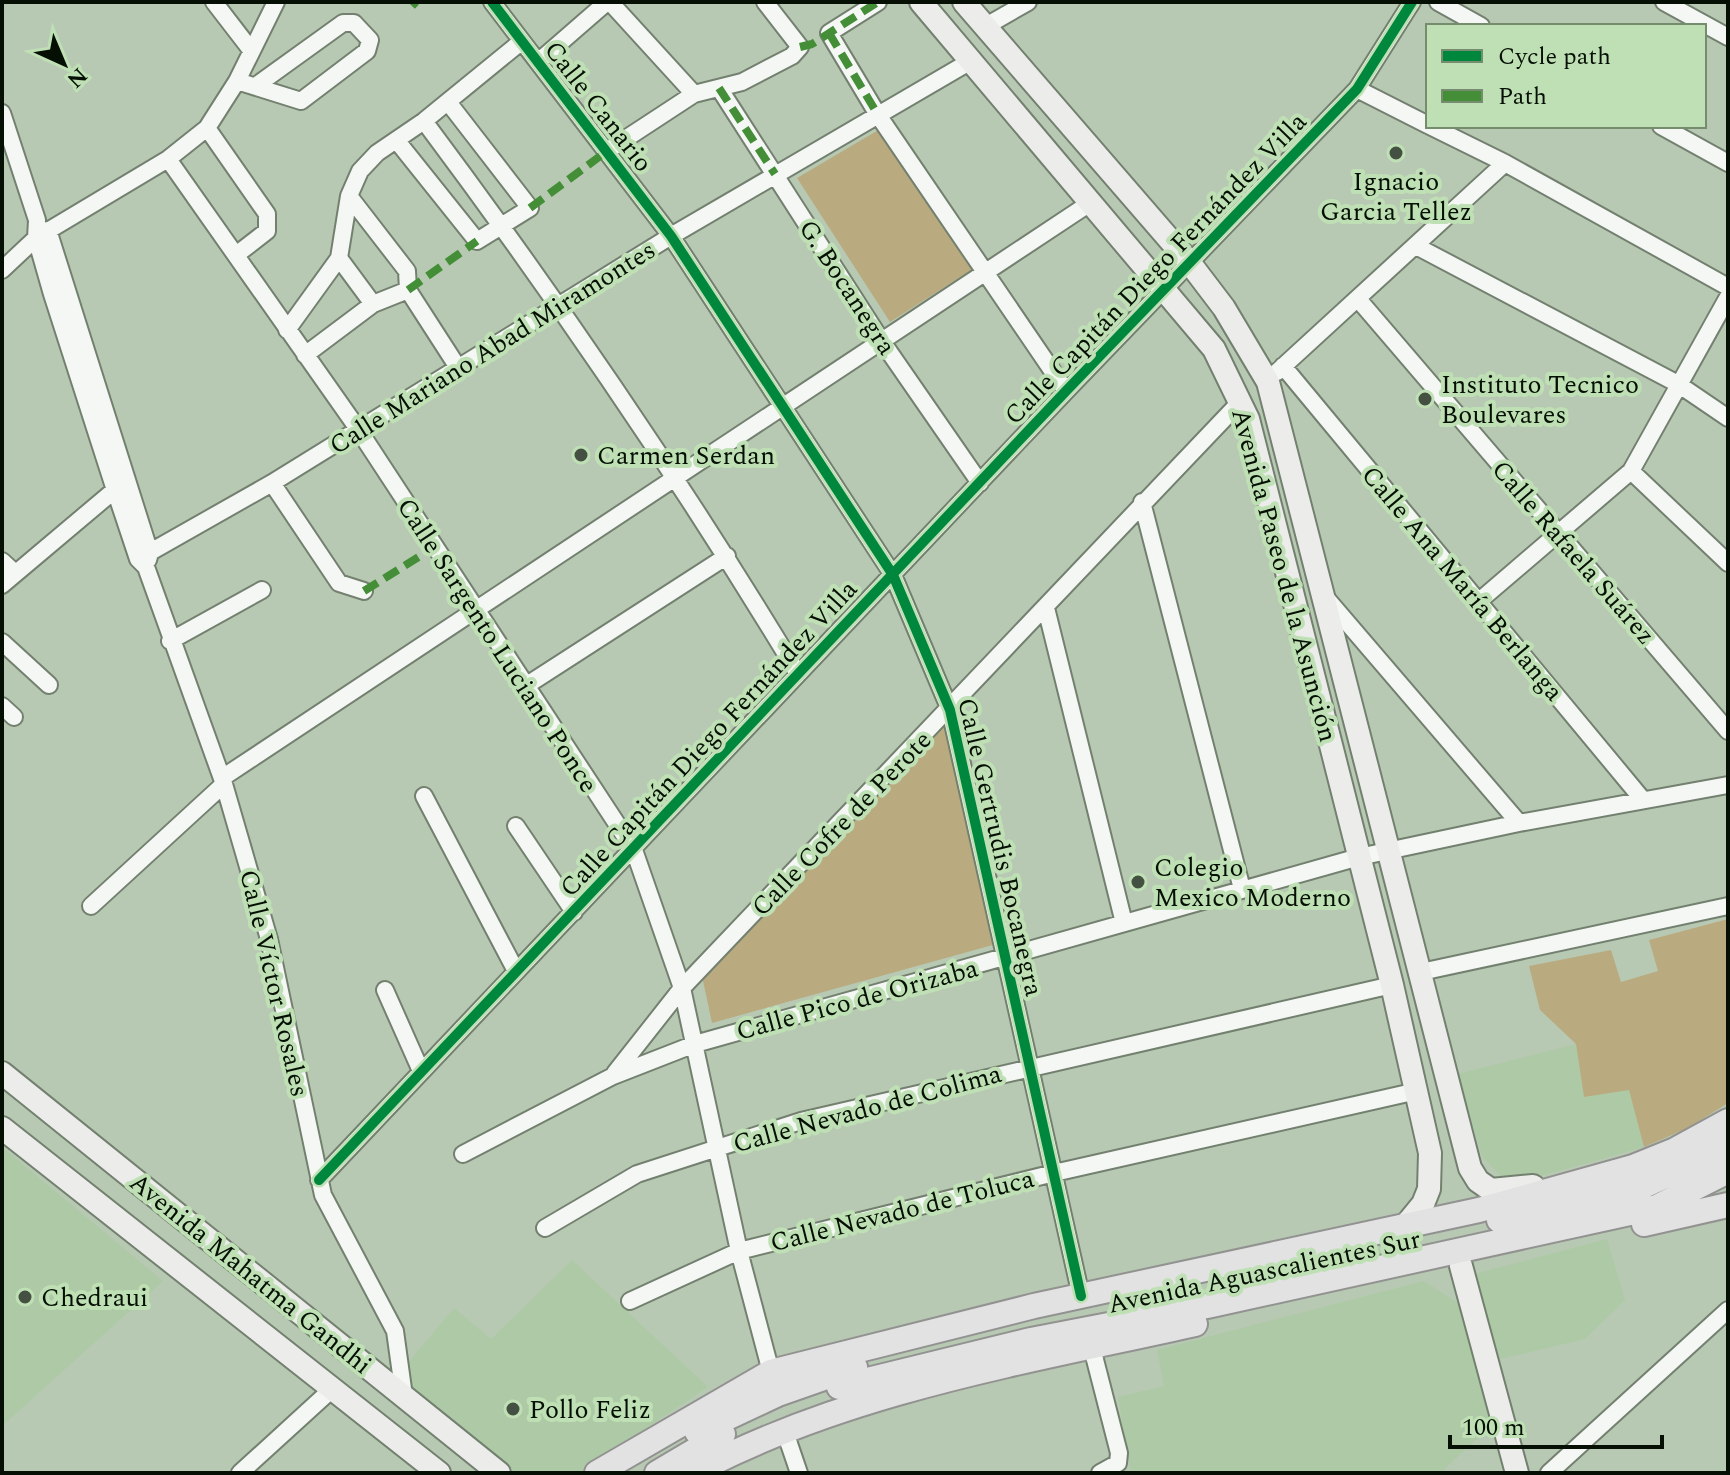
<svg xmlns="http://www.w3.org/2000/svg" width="1730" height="1475" font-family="Spectral,serif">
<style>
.built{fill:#aec9a5}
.green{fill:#b9ab7f}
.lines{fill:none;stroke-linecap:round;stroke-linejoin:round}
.street-casing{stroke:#73806f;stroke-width:20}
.secondary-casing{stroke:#73806f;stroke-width:26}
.primary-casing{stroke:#929391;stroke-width:28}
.street{stroke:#f4f7f4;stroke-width:16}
.secondary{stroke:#ecedeb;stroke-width:22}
.primary{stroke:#e2e2e3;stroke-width:24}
.quiet{stroke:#438e36;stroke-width:8;stroke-dasharray:16 8;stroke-linecap:butt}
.cycleway-casing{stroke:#bfe0b5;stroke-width:15}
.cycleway{stroke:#00873e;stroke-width:10}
.poi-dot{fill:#445041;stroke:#bfe0b5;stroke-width:3}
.labels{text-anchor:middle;stroke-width:8;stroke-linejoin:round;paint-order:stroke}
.street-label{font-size:26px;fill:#050f03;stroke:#bfe0b5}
.poi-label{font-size:26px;fill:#050f03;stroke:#bfe0b5;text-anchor:start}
</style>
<rect width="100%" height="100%" fill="#b8c9b3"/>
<path class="built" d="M1576,1044L1584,1097L1629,1089L1644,1147L1516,1183L1503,1179L1482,1156L1458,1074Z
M2,1147L163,1281L2,1426Z
M1607,1239L1625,1300L1585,1339L1496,1360L1471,1275Z
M572,1260L708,1387L582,1471L515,1473L396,1377L454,1308L491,1339Z
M1424,1281L1458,1303L1493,1424L1440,1473H1131L1118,1397L1164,1386L1157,1350Z"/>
<path class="green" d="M880,129L973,269L890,322L797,178Z
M950,719L1000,943L712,1023L702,976Z
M1728,919V1103L1688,1128L1644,1147L1629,1090L1584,1097L1576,1044L1540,1010L1529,966L1611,950L1621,982L1658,971L1649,940Z"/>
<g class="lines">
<g class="street-casing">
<path id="street" d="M214,2L251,50
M492,2L671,236L893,575L950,710L1081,1296
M610,2L694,94
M878,2L829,33L878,115L1066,391
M1438,2L1481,26
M1664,2L1728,37
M986,26L1028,2
M538,62L607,2
M237,81L301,101L367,51L370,40L354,23H343L257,85
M719,88L881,340L980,483
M1357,89L1428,125
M2,113L37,220L36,238L52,294L114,487L138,559L146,567L224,784L269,939L323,1195L395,1331L404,1396
M424,121C557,299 683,483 798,674
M1430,126L1505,163L1728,287
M1661,126L1728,163
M207,128L267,214V231L236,255
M397,141L477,241L530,208L448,102
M607,151L694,94L742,82L792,56L800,47L765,2
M168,159L358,429L634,850L682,988L739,1251L771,1372
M349,196L407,271L408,290L457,366
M48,230L150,553L148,560
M1416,246L1678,384L1728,418
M339,258L373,304
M2,270L36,238L168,159L207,128L237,81L276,2
M1358,299L1728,731
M287,330L339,258L349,196L360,171L377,153L424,121L522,41
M305,355L373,304L408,290
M1283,366L1643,800
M1277,372L1505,163
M1631,471L1728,563
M272,483L339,583L364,591
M1142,502L1242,889
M138,559L272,483L671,236L969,62
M2,561L15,573
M2,585L123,483
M1327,599L1519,823
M1478,602L1631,471L1728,297
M1046,608L1124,923
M170,641L262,590
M2,642L49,685
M524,687L727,556
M2,706L14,717
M222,778L1090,203
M424,796L516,971
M516,826L574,912
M91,906L224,784
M1421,972L1728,906
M385,990L421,1071
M615,1073L682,988L1241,401
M463,1154L613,1076L695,1044L1359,857L1519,823L1728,785
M319,1180L1066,391L1357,89L1412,2
M545,1228L637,1174L801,1121L1392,985
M630,1301L739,1251L1054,1173L1417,1091
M1092,1348L1119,1453L1118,1463L1100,1473
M784,1429L799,1473
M240,1473L331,1390
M1549,1473L1728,1310"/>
</g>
<g class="secondary-casing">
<path id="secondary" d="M921,2L1214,349L1248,419L1392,985L1430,1153L1429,1189L1423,1204L1405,1226
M964,2L1189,262L1224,308L1268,382L1470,1168L1478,1181L1491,1190L1533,1186
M2,1073L499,1473
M2,1128L439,1473
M1461,1266L1517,1473"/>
</g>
<g class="primary-casing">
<path id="primary" d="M1499,1220L1641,1187L1728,1147
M1644,1224L1728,1205
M839,1387L1031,1340L1207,1306L1657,1207L1728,1171
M697,1432L778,1394L855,1367
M597,1473L771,1372L1034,1306L1479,1210L1633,1167L1675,1150L1728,1121
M657,1473L723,1434
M693,1473C847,1391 1025,1362 1195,1324"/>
</g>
<use href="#street" class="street"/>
<use href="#secondary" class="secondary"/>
<use href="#primary" class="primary"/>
<path class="quiet" d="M412,6L416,2
M829,33L878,115
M800,47L812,44L878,2
M719,88L775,174
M530,208L607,151
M408,290L477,241
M364,591L433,548"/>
<g class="cycleway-casing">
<path id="cycleway" d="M492,2L671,236L893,575L950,710L1081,1296
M319,1180L1066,391L1357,89L1412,2"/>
</g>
<use href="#cycleway" class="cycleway"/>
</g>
<g class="poi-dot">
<circle cx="1396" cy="153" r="8"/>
<circle cx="1425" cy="399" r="8"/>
<circle cx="581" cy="455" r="8"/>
<circle cx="1138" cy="882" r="8"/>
<circle cx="25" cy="1297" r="8"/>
<circle cx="513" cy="1409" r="8"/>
</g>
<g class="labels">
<g class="street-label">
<text transform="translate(599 106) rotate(52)" y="9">Calle Canario</text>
<text transform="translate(1155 268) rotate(-46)" y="9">Calle Capitán Diego Fernández Villa</text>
<text transform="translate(848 287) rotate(57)" y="9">G. Bocanegra</text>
<text transform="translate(492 347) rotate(-32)" y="9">Calle Mariano Abad Miramontes</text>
<text transform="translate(1574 552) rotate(49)" y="9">Calle Rafaela Suárez</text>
<text transform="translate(1285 575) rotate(75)" y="9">Avenida Paseo de la Asunción</text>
<text transform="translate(1463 583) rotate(50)" y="9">Calle Ana María Berlanga</text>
<text transform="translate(498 645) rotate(57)" y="9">Calle Sargento Luciano Ponce</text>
<text transform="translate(708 738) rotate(-47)" y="9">Calle Capitán Diego Fernández Villa</text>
<text transform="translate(841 823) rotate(-46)" y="9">Calle Cofre de Perote</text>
<text transform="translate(1001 847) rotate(77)" y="9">Calle Gertrudis Bocanegra</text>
<text transform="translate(275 983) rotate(77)" y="9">Calle Víctor Rosales</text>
<text transform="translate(857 999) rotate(-15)" y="9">Calle Pico de Orizaba</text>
<text transform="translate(867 1108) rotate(-15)" y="9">Calle Nevado de Colima</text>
<text transform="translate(902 1210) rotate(-14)" y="9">Calle Nevado de Toluca</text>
<text transform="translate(1264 1271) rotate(-12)" y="9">Avenida Aguascalientes Sur</text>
<text transform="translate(251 1273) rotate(39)" y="9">Avenida Mahatma Gandhi</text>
</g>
<g class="poi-label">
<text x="1396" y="190" text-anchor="middle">Ignacio<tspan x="1396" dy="30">Garcia Tellez</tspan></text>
<text x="1441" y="393">Instituto Tecnico<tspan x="1441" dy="30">Boulevares</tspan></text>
<text x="597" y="464">Carmen Serdan</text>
<text x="1154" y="876">Colegio<tspan x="1154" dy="30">Mexico Moderno</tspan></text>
<text x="41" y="1306">Chedraui</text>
<text x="529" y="1418">Pollo Feliz</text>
</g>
</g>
<rect width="1730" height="1475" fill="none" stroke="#050f03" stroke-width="8"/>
<rect x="1426" y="24" width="280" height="104" fill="#bfe0b5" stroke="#758c6e" stroke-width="2"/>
<rect x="1442" y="50" width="40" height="12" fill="#00873e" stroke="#758c6e" stroke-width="2"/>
<text x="1498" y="64" font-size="24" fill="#050f03">Cycle path</text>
<rect x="1442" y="90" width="40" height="12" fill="#438e36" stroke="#758c6e" stroke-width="2"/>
<text x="1498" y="104" font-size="24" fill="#050f03">Path</text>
<g transform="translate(64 64) rotate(136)" stroke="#bfe0b5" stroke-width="6" paint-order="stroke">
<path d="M0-6L14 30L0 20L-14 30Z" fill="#050f03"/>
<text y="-12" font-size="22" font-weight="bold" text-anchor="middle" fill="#050f03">N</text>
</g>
<path d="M1450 1435v12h212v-12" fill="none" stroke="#050f03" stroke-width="4"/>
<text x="1462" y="1435" font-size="24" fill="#050f03" stroke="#bfe0b5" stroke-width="6" paint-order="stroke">100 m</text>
</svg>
